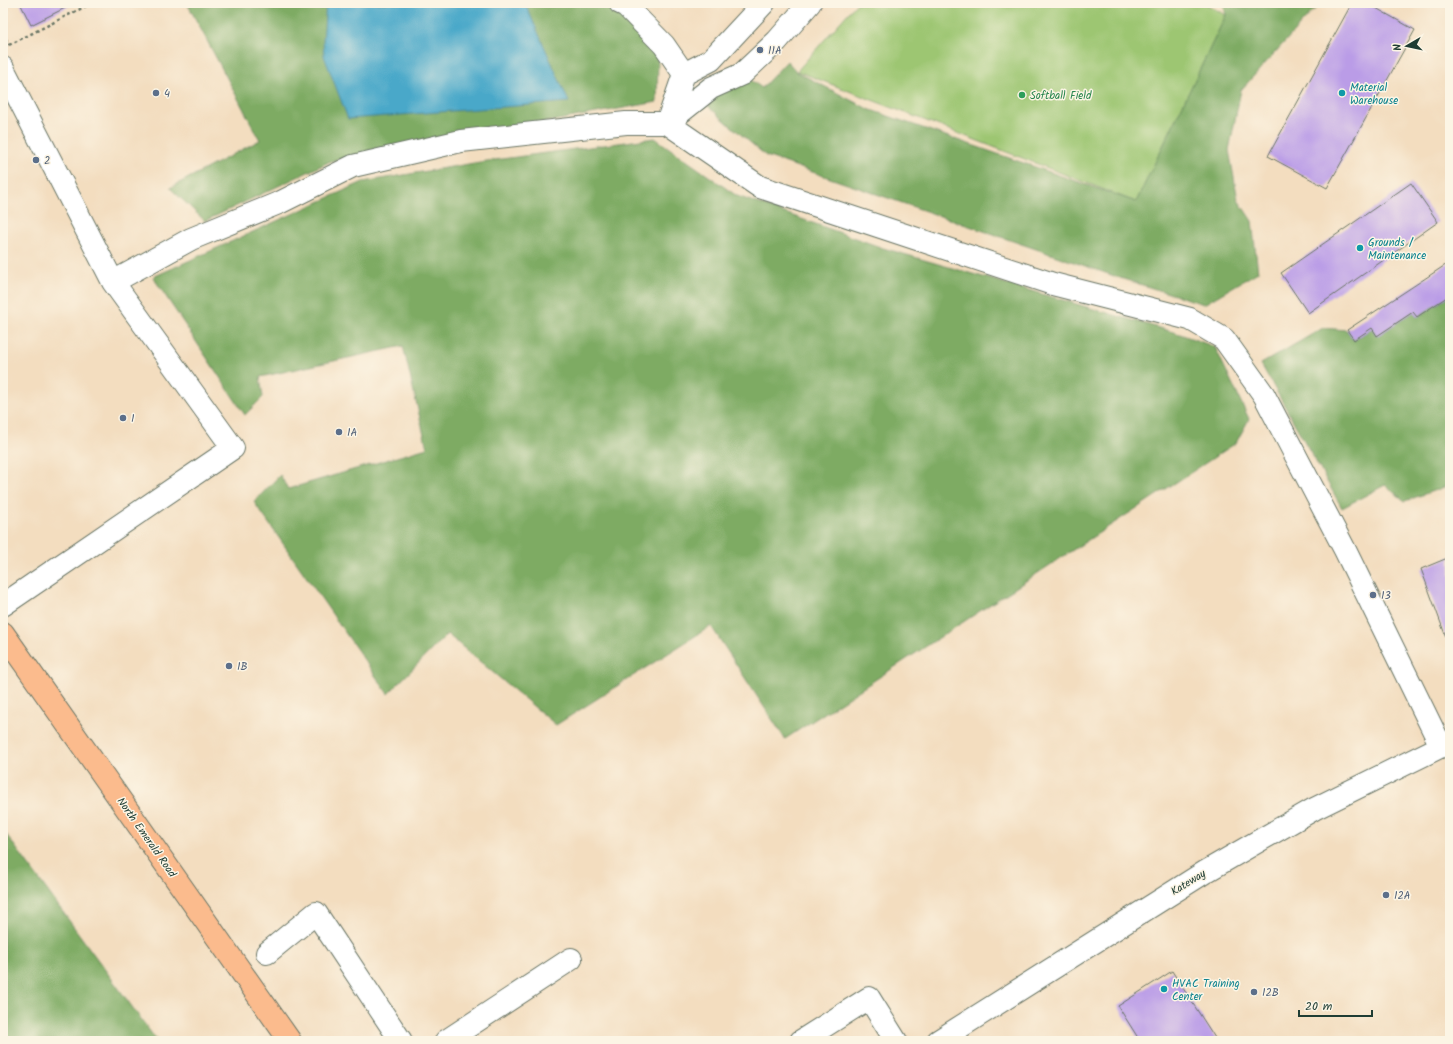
<svg xmlns="http://www.w3.org/2000/svg" width="1453" height="1044" font-family="Kalam,sans-serif">
<style>
.green{fill:#9dc672;stroke:#5e8253}
.forest{fill:#7eab64;stroke:#4e744c}
.water{fill:#4aa8c9;stroke:#34727e}
.building{fill:#ba9ce7}
.lines{fill:none;stroke-linecap:round;stroke-linejoin:round}
.minor-casing{stroke:#697565;stroke-width:24}
.major-casing{stroke:#697565;stroke-width:24}
.path{stroke:#697565;stroke-width:2.5;stroke-dasharray:3 3;stroke-linecap:butt}
.minor{stroke:#fff;stroke-width:22}
.major{stroke:#fbbb8d;stroke-width:22}
.service-dot{fill:#5c6f8a;stroke:#fcf5e5;stroke-width:1.5}
.culture-dot{fill:#0f9aa8;stroke:#fcf5e5;stroke-width:1.5}
.leisure-dot{fill:#2e9e5b;stroke:#fcf5e5;stroke-width:1.5}
.labels{text-anchor:middle;stroke-width:3;stroke-linejoin:round;paint-order:stroke}
.service-label{font-size:11px;fill:#4e5e75;stroke:#fcf5e5;text-anchor:start}
.culture-label{font-size:11px;fill:#0d838f;stroke:#fcf5e5;text-anchor:start}
.leisure-label{font-size:11px;fill:#27864d;stroke:#fcf5e5;text-anchor:start}
.street-label{font-size:11px;fill:#1f3d34;stroke:#fcf5e5}
</style>
<rect width="100%" height="100%" fill="#fcf5e5"/>
<filter id="ink" filterUnits="userSpaceOnUse"><feTurbulence type="fractalNoise" baseFrequency=".025" numOctaves="2"/><feDisplacementMap in="SourceGraphic" scale="8" xChannelSelector="R" yChannelSelector="G"/><feConvolveMatrix kernelMatrix="1 2 1 2 8 2 1 2 1" color-interpolation-filters="sRGB"/></filter>
<filter id="wash" filterUnits="userSpaceOnUse"><feTurbulence type="fractalNoise" baseFrequency=".012" numOctaves="4" result="noise"/><feDisplacementMap in="SourceGraphic" scale="16" xChannelSelector="R" yChannelSelector="G"/><feGaussianBlur stdDeviation="0.9" result="paint"/><feColorMatrix in="noise" values="0 0 0 0 0 0 0 0 0 0 0 0 0 0 0 0 0 1.4 0 .05"/><feComposite in="paint" operator="in"/></filter>
<g filter="url(#wash)">
<rect width="100%" height="100%" fill="#f3ddbf"/>
<path class="green" d="M857,3H1204L1226,15L1136,202L797,71Z"/>
<path class="forest" d="M187,3H612L626,12L658,58L657,102L331,161L205,221L170,188L260,140Z
M1223,3H1322L1311,13L1241,90L1229,150L1238,200L1252,221L1258,272L1204,304L1123,279L766,156L709,107L711,88L742,74L762,88L787,61L797,72L868,109L1136,202L1226,15Z
M655,138L737,196L883,248L1180,334L1215,347L1249,419L1236,443L785,739L711,626L556,725L447,634L388,694L254,502L280,475L288,489L427,448L403,346L260,377L263,397L245,415L153,277L363,182L480,162Z
M1450,295V485L1405,501L1385,485L1342,508L1261,364L1323,328L1347,330L1354,340L1372,328L1377,336L1413,312L1417,317Z
M3,830L157,1041H3Z"/>
<path class="water" d="M326,3H525L569,102L348,119L324,56L323,41Z"/>
<g id="blocks">
<path class="building" d="M20,3H75L31,25Z
M1352,3H1367L1415,30L1327,188L1268,156Z
M1411,183L1438,222L1308,313L1281,273Z
M1450,262V295L1417,317L1413,312L1377,336L1372,328L1354,340L1347,330Z
M1450,557V648L1421,569Z
M1172,971L1217,1041H1140L1118,1006Z"/>
</g>
</g>
<g filter="url(#ink)">
<use href="#blocks" fill-opacity="0" stroke="#697565" stroke-width="1"/>
<g class="lines">
<g class="minor-casing">
<path id="minor" d="M620,3L626,6L664,45L684,74
M3,68L113,282L233,448L3,605
M667,123L711,88L742,74L777,41L810,3
M667,123L684,74L711,60L764,3
M113,282L191,239L281,202L353,166L461,141L626,123H667L760,187L1053,284L1190,319L1224,339L1264,395L1345,550L1441,746
M267,953L316,913L401,1041
M446,1041L571,959
M801,1041L869,998L896,1041
M938,1041L1205,872L1314,809L1450,742"/>
</g>
<g class="major-casing">
<path id="major" d="M3,633L290,1041"/>
</g>
<path class="path" d="M141,3L143,6
M3,33L9,45
M9,45L92,3"/>
<use href="#minor" class="minor"/>
<use href="#major" class="major"/>
</g>
</g>
<g class="service-dot">
<circle cx="760" cy="50" r="4"/>
<circle cx="156" cy="93" r="4"/>
<circle cx="36" cy="160" r="4"/>
<circle cx="123" cy="418" r="4"/>
<circle cx="339" cy="432" r="4"/>
<circle cx="1373" cy="595" r="4"/>
<circle cx="229" cy="666" r="4"/>
<circle cx="1386" cy="895" r="4"/>
<circle cx="1254" cy="992" r="4"/>
</g>
<g class="culture-dot">
<circle cx="1342" cy="93" r="4"/>
<circle cx="1360" cy="248" r="4"/>
<circle cx="1164" cy="989" r="4"/>
</g>
<circle class="leisure-dot" cx="1022" cy="95" r="4"/>
<g class="labels">
<g class="service-label">
<text x="768" y="54">11A</text>
<text x="164" y="97">4</text>
<text x="44" y="164">2</text>
<text x="131" y="422">1</text>
<text x="347" y="436">1A</text>
<text x="1381" y="599">13</text>
<text x="237" y="670">1B</text>
<text x="1394" y="899">12A</text>
<text x="1262" y="996">12B</text>
</g>
<g class="culture-label">
<text x="1350" y="91">Material<tspan x="1350" dy="13">Warehouse</tspan></text>
<text x="1368" y="246">Grounds /<tspan x="1368" dy="13">Maintenance</tspan></text>
<text x="1172" y="987">HVAC Training<tspan x="1172" dy="13">Center</tspan></text>
</g>
<g class="leisure-label">
<text x="1030" y="99">Softball Field</text>
</g>
<g class="street-label">
<text transform="translate(147 837) rotate(55)" y="4">North Emerald Road</text>
<text transform="translate(1188 882) rotate(-32)" y="4">Kateway</text>
</g>
</g>
<rect width="1453" height="1044" fill="none" stroke="#fcf5e5" stroke-width="16"/>
<g transform="translate(1407 46) rotate(261)" stroke="#fcf5e5" stroke-width="3" paint-order="stroke">
<path d="M0-3L7 15L0 10L-7 15Z" fill="#1f3d34"/>
<text y="-6" font-size="11" font-weight="bold" text-anchor="middle" fill="#1f3d34">N</text>
</g>
<path d="M1299 1010v6h73v-6" fill="none" stroke="#1f3d34" stroke-width="2"/>
<text x="1305" y="1010" font-size="12" fill="#1f3d34" stroke="#fcf5e5" stroke-width="3" paint-order="stroke">20 m</text>
</svg>
